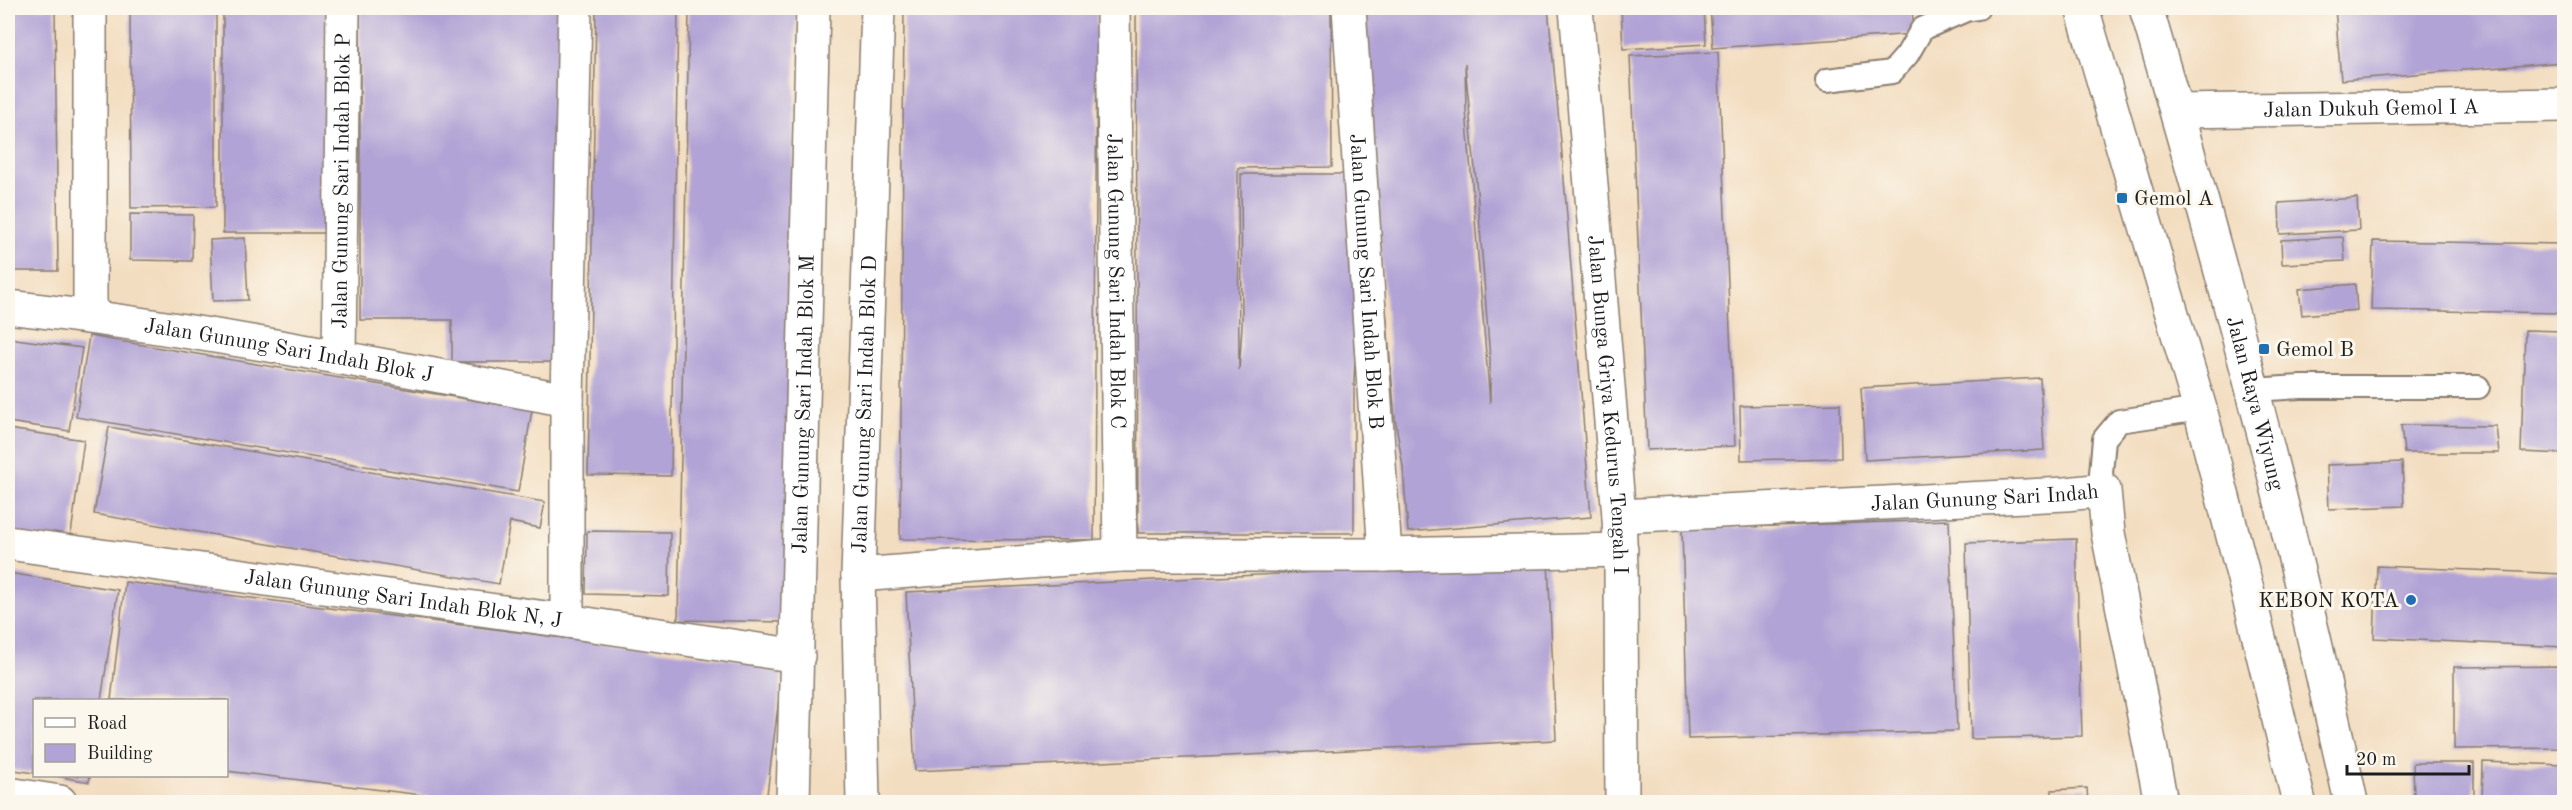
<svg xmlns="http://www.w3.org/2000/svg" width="2572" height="810" font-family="'Old Standard TT',serif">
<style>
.building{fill:#b1a3d5;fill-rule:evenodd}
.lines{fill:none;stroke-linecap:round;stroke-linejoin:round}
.lane-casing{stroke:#887c6e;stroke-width:26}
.street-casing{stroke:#887c6e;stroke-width:36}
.secondary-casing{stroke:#887c6e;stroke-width:36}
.lane{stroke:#fff;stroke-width:22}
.street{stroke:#fff;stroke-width:33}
.secondary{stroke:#fff;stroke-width:33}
.poi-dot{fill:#1f6fb2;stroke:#fbf7ec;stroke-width:2}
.labels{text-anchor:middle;stroke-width:6;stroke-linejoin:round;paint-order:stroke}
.street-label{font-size:21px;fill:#1c1c1c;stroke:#fbf7ec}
.poi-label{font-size:21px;fill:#1c1c1c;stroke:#fbf7ec;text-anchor:start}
</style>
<rect width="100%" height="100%" fill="#fbf7ec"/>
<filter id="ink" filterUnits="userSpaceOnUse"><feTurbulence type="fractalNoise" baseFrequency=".0167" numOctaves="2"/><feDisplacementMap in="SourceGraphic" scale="12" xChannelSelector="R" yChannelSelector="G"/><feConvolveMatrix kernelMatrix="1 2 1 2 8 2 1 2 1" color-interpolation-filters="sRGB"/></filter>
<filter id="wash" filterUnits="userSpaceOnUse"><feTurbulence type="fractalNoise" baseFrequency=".008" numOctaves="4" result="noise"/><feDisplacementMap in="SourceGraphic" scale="24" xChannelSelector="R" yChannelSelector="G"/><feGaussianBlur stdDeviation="1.35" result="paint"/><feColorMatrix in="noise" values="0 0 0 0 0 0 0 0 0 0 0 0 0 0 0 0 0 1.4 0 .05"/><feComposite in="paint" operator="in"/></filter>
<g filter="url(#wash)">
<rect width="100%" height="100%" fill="#f3ddc0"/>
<g id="blocks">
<path class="building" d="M8,8H55L58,271H8Z
M130,8H216V207L131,208Z
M223,8H326L328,233H223Z
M360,8H559V362H452V320H360Z
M596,8H678L671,476L588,475Z
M689,8H796L786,622L678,620Z
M904,8H1097L1094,540L900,539Z
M1136,8H1331L1332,167L1238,168L1239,371L1242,326L1241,174H1356L1357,326L1354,380V533H1138Z
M1364,8H1548L1561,142L1591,517L1408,532L1403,467L1395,418L1370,118ZM1465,64L1478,202L1490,359V403L1466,110Z
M1621,8H1704L1706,44L1623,49Z
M1710,8H1912L1914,34L1713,48Z
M2335,8H2564V62L2341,80Z
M1718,52L1735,446L1647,450L1630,56Z
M2357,198L2359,230L2280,234L2279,203Z
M130,214L193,215L192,261L130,260Z
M2343,237L2345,261L2282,264L2281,240Z
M245,238L248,300L213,301L210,240Z
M2373,241L2564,244V313L2371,310Z
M2355,284L2357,310L2302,315L2299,289Z
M2525,330L2564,331V454L2521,452Z
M89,336L532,410L518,492L76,417Z
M8,338L82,348L69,431L8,422Z
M2040,378L2044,450L1865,460L1861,388Z
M1840,404L1841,458L1741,460L1740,406Z
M2401,425L2496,426L2499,453H2404Z
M109,427L545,502L540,528L510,522L499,584L94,514Z
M8,429L84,440L70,541L8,532Z
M2402,462L2404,506L2329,509L2327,465Z
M1949,520L1957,731L1688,739L1682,529Z
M587,531L670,532L669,596L586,594Z
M2076,539L2082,736L1971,739L1966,543Z
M1548,561L1556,740L915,771L906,592Z
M2377,566L2564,574V647L2374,638Z
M8,573L118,590L101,700H34V773L8,769Z
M125,582L783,666L766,802H479L226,771V700H111Z
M2564,666V748L2454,749V667Z
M2483,762L2564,765V802H2482Z
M2413,763H2474V798L2414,799Z
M56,776H90L89,782Z
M2087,788L2088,802H2052V790Z"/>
</g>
</g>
<g filter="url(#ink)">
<use href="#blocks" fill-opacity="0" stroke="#887c6e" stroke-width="1.5"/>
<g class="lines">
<g class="lane-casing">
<path id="lane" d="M1827,80L1892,72L1907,55L1922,29L1966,10L1978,8
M2252,390L2301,387H2478
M2104,490L2101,473L2104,439L2119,421L2200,409"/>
</g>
<g class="street-casing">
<g id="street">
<path d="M90,8V316"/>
<path id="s1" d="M1113,8L1120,555"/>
<path id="s2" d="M1349,8L1385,555"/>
<path id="s3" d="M1576,8L1619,516L1621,567L1622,802"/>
<path id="s4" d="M2177,111L2564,105"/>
<path id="s5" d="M8,307C195,328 381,365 567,400"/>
<path id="s6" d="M339,357L343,8"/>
<path id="s7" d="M1619,516L2066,494L2104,490L2108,533L2161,802"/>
<path id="s8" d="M8,543L567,621L798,656"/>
<path d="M858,575L1120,555H1385L1621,550"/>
<path d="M567,621V400L575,8"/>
<path d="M8,794L60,802"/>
<path id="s9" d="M793,802L813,8"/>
<path id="s10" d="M863,802L858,575L878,8"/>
</g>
</g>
<g class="secondary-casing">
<g id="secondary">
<path d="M2082,8L2200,409L2253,613L2299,802"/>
<path id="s11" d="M2146,8C2224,270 2293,535 2351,802"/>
</g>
</g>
<use href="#lane" class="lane"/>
<use href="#street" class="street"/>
<use href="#secondary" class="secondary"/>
</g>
</g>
<g class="poi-dot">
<rect x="2116" y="192" width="12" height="12" rx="3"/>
<rect x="2258" y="343" width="12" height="12" rx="3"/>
<circle cx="2411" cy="600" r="6"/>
</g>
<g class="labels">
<g class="street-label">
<text dy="7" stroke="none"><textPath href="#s4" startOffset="194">Jalan Dukuh Gemol I A</textPath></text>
<text dy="7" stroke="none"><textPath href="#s6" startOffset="176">Jalan Gunung Sari Indah Blok P</textPath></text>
<text dy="7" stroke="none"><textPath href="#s1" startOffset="273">Jalan Gunung Sari Indah Blok C</textPath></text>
<text dy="7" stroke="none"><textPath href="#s2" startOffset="274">Jalan Gunung Sari Indah Blok B</textPath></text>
<text dy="7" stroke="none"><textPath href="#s5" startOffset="284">Jalan Gunung Sari Indah Blok J</textPath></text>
<text dy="7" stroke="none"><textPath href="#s11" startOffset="410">Jalan Raya Wiyung</textPath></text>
<text dy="7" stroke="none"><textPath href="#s9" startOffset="398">Jalan Gunung Sari Indah Blok M</textPath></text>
<text dy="7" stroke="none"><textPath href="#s10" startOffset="398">Jalan Gunung Sari Indah Blok D</textPath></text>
<text dy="7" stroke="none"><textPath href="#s3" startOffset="398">Jalan Bunga Griya Kedurus Tengah I</textPath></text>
<text dy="7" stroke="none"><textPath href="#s7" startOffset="366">Jalan Gunung Sari Indah</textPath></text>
<text dy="7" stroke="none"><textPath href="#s8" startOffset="399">Jalan Gunung Sari Indah Blok N, J</textPath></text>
</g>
<g class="poi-label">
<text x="2134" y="205">Gemol A</text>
<text x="2276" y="356">Gemol B</text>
<text x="2399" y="607" text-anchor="end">KEBON KOTA</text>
</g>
</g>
<rect width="2572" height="810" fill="none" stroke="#fbf7ec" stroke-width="30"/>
<rect x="33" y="699" width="195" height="78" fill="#fbf7ec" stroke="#a29f99" stroke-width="1.5"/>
<rect x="45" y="718" width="30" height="9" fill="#ffffff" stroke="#a29f99" stroke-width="1.5"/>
<text x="87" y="729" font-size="18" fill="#1c1c1c">Road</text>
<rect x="45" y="744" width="30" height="18" fill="#b1a3d5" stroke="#a29f99" stroke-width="1.5"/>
<text x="87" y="759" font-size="18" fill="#1c1c1c">Building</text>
<path d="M2347 765v9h122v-9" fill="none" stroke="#1c1c1c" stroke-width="3"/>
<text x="2356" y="765" font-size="18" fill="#1c1c1c" stroke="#fbf7ec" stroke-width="4.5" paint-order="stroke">20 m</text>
</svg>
